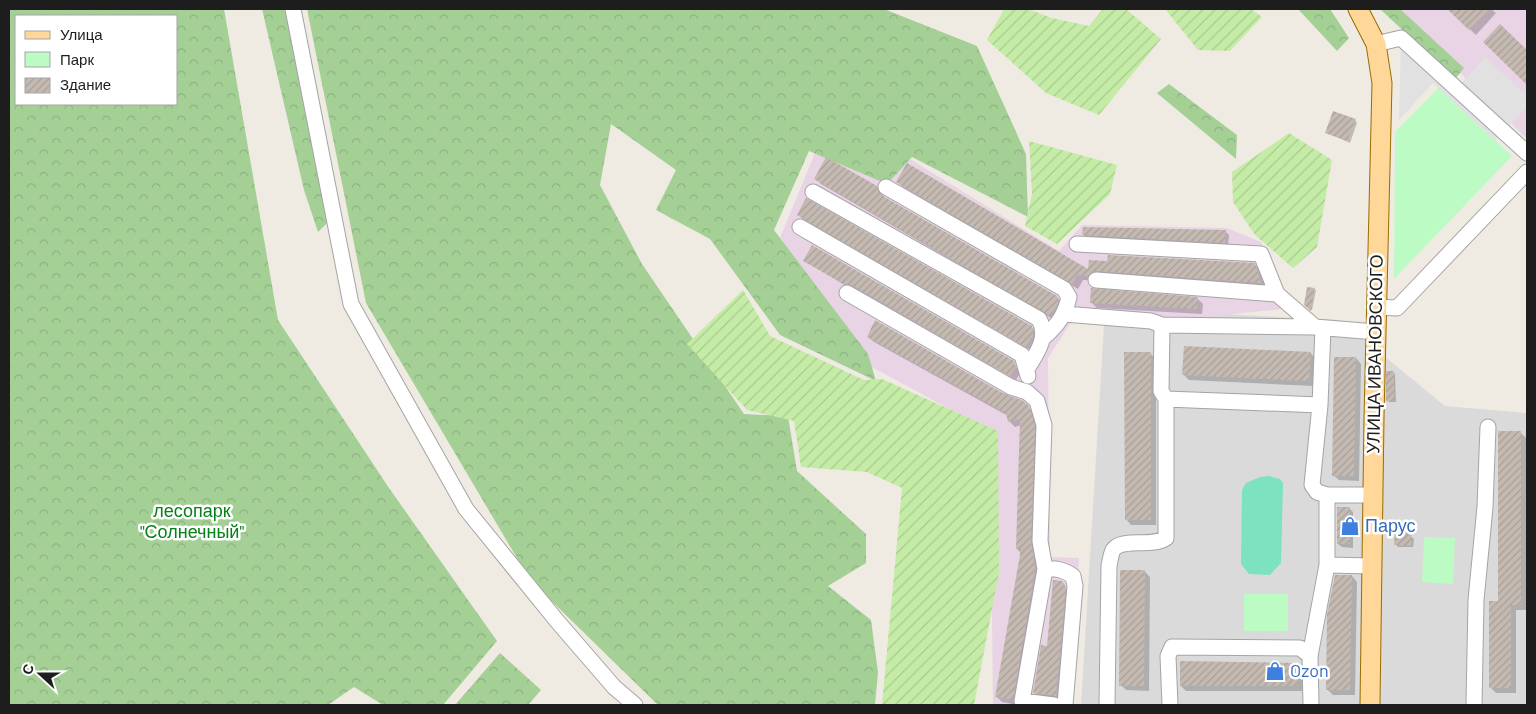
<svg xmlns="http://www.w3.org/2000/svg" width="1536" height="714" font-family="Barlow,sans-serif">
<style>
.residential{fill:#dbdada}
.industrial{fill:#e8d4e4}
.forest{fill:url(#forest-crowns);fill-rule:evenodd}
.park{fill:#bdfbc5}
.garden{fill:url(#garden-furrows)}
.pitch{fill:#7de2c0}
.parking{fill:#e1e1e1}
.shadow{fill:#0003}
.building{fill:url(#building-hatch)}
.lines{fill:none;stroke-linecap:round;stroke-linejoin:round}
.minor-casing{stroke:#a4a4a4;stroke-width:17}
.major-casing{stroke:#976c00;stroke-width:21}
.minor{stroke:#fff;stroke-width:15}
.major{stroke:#ffd798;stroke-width:19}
.labels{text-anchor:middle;stroke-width:5;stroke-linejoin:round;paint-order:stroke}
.street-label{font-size:18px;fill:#1d1d1d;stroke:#fff}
.park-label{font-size:18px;fill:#078017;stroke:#fff}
.shop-label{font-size:18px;fill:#366cbe;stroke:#fff;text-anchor:start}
</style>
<defs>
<pattern id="forest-crowns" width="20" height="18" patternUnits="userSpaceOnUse" patternTransform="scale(1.25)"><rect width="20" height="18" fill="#a4d096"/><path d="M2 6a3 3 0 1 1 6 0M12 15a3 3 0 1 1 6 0" fill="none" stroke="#8db281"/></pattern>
<pattern id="garden-furrows" width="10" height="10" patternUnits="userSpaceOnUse" patternTransform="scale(1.25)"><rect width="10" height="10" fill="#c5eca6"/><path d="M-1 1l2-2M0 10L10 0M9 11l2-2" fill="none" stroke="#a9ca8e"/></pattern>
<pattern id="building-hatch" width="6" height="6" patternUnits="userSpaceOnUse" patternTransform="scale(1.25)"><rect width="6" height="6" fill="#c4bab2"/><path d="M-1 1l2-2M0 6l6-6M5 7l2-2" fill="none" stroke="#a89f99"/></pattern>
</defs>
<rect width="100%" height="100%" fill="#efebe3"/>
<path class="residential" d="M1105,308L1340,320L1445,406L1527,413V705H1081Z"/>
<path class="industrial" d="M1396,9H1527V139Z
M817,148L907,157L1059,251L1082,225L1227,228L1261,242L1291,308L1184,319L1072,321L1048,358L1050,557L1079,558L1071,705H993L990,431L859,360L780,238Z"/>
<path class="forest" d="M9,9H224L278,320L389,488L497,641L443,705H383L354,687L328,705H9ZM176,16V104H16V16Z
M262,9H289L327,223L318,232L304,190Z
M307,9H884L977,46L1026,154L1028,217L912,157L887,184L809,151L774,230L868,354L876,381L780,335L710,239L656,210L676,170L611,124L600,185L642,264L744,414L788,416L797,471L866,534V563L828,586L871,620L878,672L875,705H658L530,580L366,303Z
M1298,9H1330L1349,38L1337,51Z
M1380,9H1400L1464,68L1455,79Z
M1169,84L1237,135L1236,159L1157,93Z
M500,653L541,690L528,705H455Z"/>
<path class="park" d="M1439,87L1512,156L1394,279L1395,132Z
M1424,537L1455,538L1453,584L1422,582Z
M1244,594H1288V631H1244Z"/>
<path class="garden" d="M1004,9H1028L1052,18L1089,26L1103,9H1126L1161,39L1099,115L1046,93L987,40Z
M1165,9H1251L1262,17L1230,51L1198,50Z
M1289,133L1332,160L1317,247L1293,268L1255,235L1233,202L1232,172Z
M1029,141L1117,165L1110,194L1057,244L1025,226L1032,194Z
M743,290L770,336L864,380L882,379L998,431L999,572L974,705H882L902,488L867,472L801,467L794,421L747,410L687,344Z"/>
<path class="pitch" d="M1269,476L1280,479L1283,483L1281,563L1270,575L1249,574L1241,564L1242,490L1246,483L1260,477Z"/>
<path class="parking" d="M1401,38L1458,87L1485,57L1527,96V107L1495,141L1433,83L1399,120Z"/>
<path class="shadow" d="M1448,9H1491L1496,13L1476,35Z
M1355,120L1357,123L1350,143L1326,132Z
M815,178L876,187L885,198L1057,297L1062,303L1056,321L821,184Z
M898,182L1090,271V261L1254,264L1260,270L1266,287L1083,280L1078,289L903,187Z
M799,215L1031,327L1037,332L1032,351L804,220Z
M1225,231L1229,235L1228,246L1087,238L1083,234Z
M805,261L1013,362L1020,373L1016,380L858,290L851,289Z
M1315,290H1316L1312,310L1305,304Z
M1197,298L1203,304L1202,314L1097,308L1091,302Z
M868,337L1022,401L1034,413L1040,433V575L1018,705L1002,702L997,697L1021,553L1017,549L1021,425L1015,427L1010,422L1008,416L874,342Z
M1150,353L1156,359V525H1131L1126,519Z
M1310,353L1316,358L1314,386L1189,380L1184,375Z
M1356,358L1361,364L1359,481L1339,480L1333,475Z
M1393,372L1395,374L1396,402H1389L1387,400Z
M1521,433L1526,438V610H1516V693H1496L1491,688Z
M1349,508L1353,512V548L1342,547L1338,544Z
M1407,529L1410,536L1414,539L1413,547H1398L1396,545Z
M1145,572L1150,577L1149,691L1126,690L1121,685Z
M1352,576L1357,582L1355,695H1333L1327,689Z
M1061,582L1070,593L1061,701L1040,698L1034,692L1048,647Z
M1297,664L1303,670L1302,691H1186L1181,686Z"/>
<path class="building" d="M1447,9H1490L1469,30Z
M1500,24L1527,50V85L1483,42Z
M1333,111L1356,119L1347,141L1325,133Z
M826,157L877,186L881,195L1057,296L1058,303L1050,316L814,179Z
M907,163L1088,269L1089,260L1107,261L1108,255L1255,263L1261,283L1097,271L1088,276L1077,275L1072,284L896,182Z
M806,198L1032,326L1033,335L1026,347L797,215Z
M1083,227L1226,230L1225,243L1082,235Z
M812,245L1014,361L1016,367L1010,376L852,285L844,284L803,261Z
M1307,287L1315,288L1311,311L1304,305Z
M1091,288L1198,297L1197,309L1090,303Z
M875,320L1006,395L1022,400L1029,406L1035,426L1031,541L1035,569L1013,700L995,697L1021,549H1016L1020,419L1008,422L1006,413L867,337Z
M1184,346L1311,352L1309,381L1182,375Z
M1124,352H1151V520H1125Z
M1334,357H1356L1354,476H1332Z
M1386,371H1394V401H1386Z
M1498,431H1521V605H1511V688H1489V601H1498Z
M1337,507H1350V544H1337Z
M1395,527L1408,528V535H1412L1411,546L1394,545Z
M1120,570H1145L1144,686H1119Z
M1335,575H1352L1350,690H1326L1327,614Z
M1053,580L1062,581L1066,587L1056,696L1033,693L1041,645L1047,646Z
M1180,661L1298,663L1297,686H1180Z"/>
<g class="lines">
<g class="minor-casing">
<path id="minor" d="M293,9L351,304L466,509L557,621L614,687L635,705
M1376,44L1401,38L1527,153
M886,187L1064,289L1069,297C1065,315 1058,325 1043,338
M813,192L1039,319C1049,337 1037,353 1027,369
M800,227L1022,355L1028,376
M1077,244L1261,254L1277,294L1315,327
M1096,280L1277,294
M847,293L1011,387L1027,392L1037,401L1044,425L1040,541L1045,569L1022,701L1054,705
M1376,307L1397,308L1527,172
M1064,314L1151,321L1162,325L1161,391L1166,399L1320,405
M1162,325L1315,327L1376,332
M1327,495H1373
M1327,565L1372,566
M1045,569C1057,568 1064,570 1073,576L1075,586L1065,705
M1310,656L1327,565V495L1317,492L1312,485L1320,405L1323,328
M1107,705L1109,566C1110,561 1111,554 1113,550C1122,537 1152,548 1166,538V399
M1170,705L1168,656L1172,647L1300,648L1310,656L1311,705
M1474,705L1476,600L1485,507L1488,427"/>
</g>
<g class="major-casing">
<path id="major" d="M1358,9L1376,44L1382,83L1374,417L1370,705"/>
</g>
<use href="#minor" class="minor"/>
<use href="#major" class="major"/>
</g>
<defs>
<g id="shop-bare" transform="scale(1.5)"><path d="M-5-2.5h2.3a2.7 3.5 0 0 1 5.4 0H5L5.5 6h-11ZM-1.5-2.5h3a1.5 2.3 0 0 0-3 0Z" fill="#3f7fe0" stroke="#fff" stroke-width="2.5" paint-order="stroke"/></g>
</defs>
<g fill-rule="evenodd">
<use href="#shop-bare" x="1350" y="526"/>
<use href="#shop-bare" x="1275" y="671"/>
</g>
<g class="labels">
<g class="street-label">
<text transform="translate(1375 354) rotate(-89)" y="6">УЛИЦА ИВАНОВСКОГО</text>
</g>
<g class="park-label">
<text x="192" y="517">лесопарк<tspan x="192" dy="21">"Солнечный"</tspan></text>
</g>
<g class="shop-label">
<text x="1365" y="532">Парус</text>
<text x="1290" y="677">Ozon</text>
</g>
</g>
<rect width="1536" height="714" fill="none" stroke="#1d1d1d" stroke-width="20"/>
<rect x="15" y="15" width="162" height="90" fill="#ffffff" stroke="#a5a5a5"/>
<rect x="25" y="31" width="25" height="8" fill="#ffd798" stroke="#a5a5a5"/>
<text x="60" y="40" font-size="15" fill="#1d1d1d">Улица</text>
<rect x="25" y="52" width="25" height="15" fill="#bdfbc5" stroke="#a5a5a5"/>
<text x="60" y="65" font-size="15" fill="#1d1d1d">Парк</text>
<rect x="25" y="78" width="25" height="15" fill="url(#building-hatch)" stroke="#a5a5a5"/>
<text x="60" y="90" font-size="15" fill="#1d1d1d">Здание</text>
<g transform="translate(40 674) rotate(291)" stroke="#ffffff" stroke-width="4" paint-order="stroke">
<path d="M0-4L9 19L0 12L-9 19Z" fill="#1d1d1d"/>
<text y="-8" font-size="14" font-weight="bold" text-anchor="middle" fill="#1d1d1d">С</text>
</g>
</svg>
